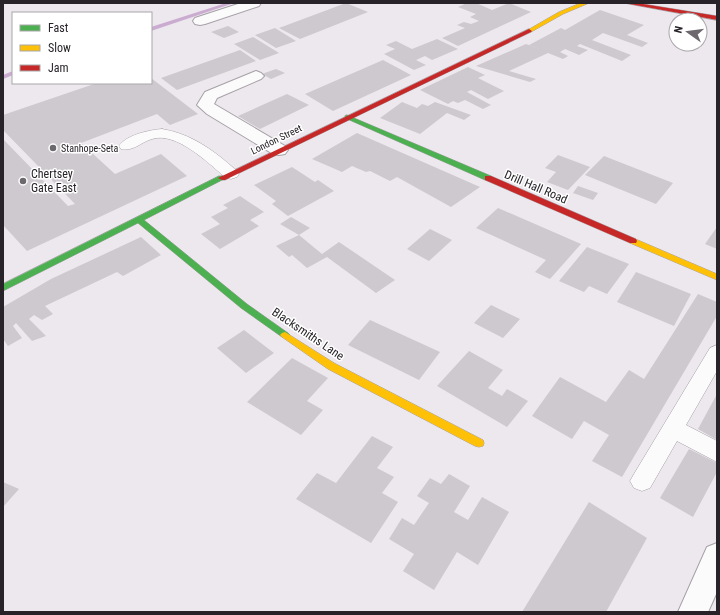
<svg xmlns="http://www.w3.org/2000/svg" width="720" height="615" font-family="'Roboto Condensed',sans-serif">
<style>
.lines{fill:none;stroke-linecap:round;stroke-linejoin:round}
.stream{fill:#cbacd1;fill-rule:evenodd}
.building{fill:#cec9cf}
.lane-casing{stroke:#a6a1a6;stroke-width:1}
.street-casing{stroke:#a6a1a6;stroke-width:2}
.fast-casing{stroke:#a6a1a6;stroke-width:1}
.slow-casing{stroke:#a6a1a6;stroke-width:1}
.jam-casing{stroke:#a6a1a6;stroke-width:1}
.lane{fill:#fcfbfc;fill-rule:evenodd}
.street{fill:#fcfbfc;fill-rule:evenodd}
.fast{fill:#4caf50;fill-rule:evenodd}
.slow{fill:#ffc107;fill-rule:evenodd}
.jam{fill:#c62828;fill-rule:evenodd}
.poi-dot{fill:#6c686d;stroke:#fff;stroke-width:1.5}
.labels{text-anchor:middle;stroke-width:3;stroke-linejoin:round;paint-order:stroke}
.far-street-label{font-size:10px;fill:#272328;stroke:#fff}
.far-poi-label{font-size:10px;fill:#272328;stroke:#fff;text-anchor:start}
.poi-label{font-size:12px;fill:#272328;stroke:#fff;text-anchor:start}
.street-label{font-size:12px;fill:#272328;stroke:#fff}
</style>
<rect width="100%" height="100%" fill="#ede7ee"/>
<g class="lines">
<path class="stream" d="M226,3H234L151,31V27Z
M13,71V75L3,79V75Z"/>
</g>
<path class="building" d="M346,3L368,12L300,39L279,28Z
M467,3H476L492,10L509,3L531,12L458,46L442,38L465,28L457,25L464,22L471,24L479,21L470,17L476,14L458,7Z
M600,10L644,25L627,35L648,43L642,47L603,33L592,40L631,55L622,61L580,44L577,46L588,50L579,55L565,49L560,52L568,56L563,59L548,53L509,71L536,79L530,82L476,66L526,44L542,50L529,45L561,28L565,30Z
M228,26L239,32L224,38L211,32Z
M275,28L296,41L276,48L255,35Z
M253,37L279,53L260,60L234,44Z
M437,39L458,49L432,60L425,56L416,60L426,65L414,70L384,54L395,49L386,45L396,41L412,49Z
M240,50L256,61L177,90L161,78Z
M383,60L411,75L333,111L305,94Z
M468,67L485,75L478,78L504,91L488,99L471,90L467,92L491,105L483,109L465,100L458,103L453,101L448,104L420,90Z
M276,69L285,73L271,79L262,74Z
M151,78L198,114L170,125L157,114L81,143L115,174L161,154L187,176L27,251L3,225V139L68,206L75,204L3,130V115L97,83H151Z
M287,94L309,105L260,129L238,116Z
M402,102L417,108L422,104L428,106L435,102L471,115L464,120L447,113L420,134L380,118Z
M357,133L480,187L451,207L397,177L390,181L370,171L366,172L352,166L342,172L312,159Z
M558,155L590,167L568,190L547,182L556,172L545,168Z
M604,156L673,183L656,204L585,175Z
M292,167L315,182L318,180L334,191L288,216L272,204L276,201L254,185Z
M578,186L598,193L593,200L573,193Z
M240,196L264,212L250,220L259,226L220,249L201,234L220,224L211,217L228,208L223,205Z
M498,208L581,244L550,279L535,272L546,260L476,228Z
M291,217L310,228L299,235L322,254L339,242L395,280L376,293L327,257L307,268L292,255L289,257L276,246L299,235L280,224Z
M717,227V249L705,244Z
M430,229L452,240L429,261L407,249Z
M141,237L161,255L123,276L117,272L45,306L53,314L42,320L34,315L29,319L46,336L32,341L16,323L13,326L22,338L8,346L3,339V307L51,279Z
M587,247L629,264L607,294L589,286L584,292L559,281Z
M636,272L691,294L674,326L617,302Z
M698,294L717,302V316L622,477L592,461L609,435L584,421L572,439L532,416L560,377L606,402L629,370L644,379Z
M491,305L520,319L503,338L474,323Z
M370,320L440,352L419,380L348,345Z
M244,330L274,353L246,373L217,348Z
M469,351L503,370L488,388L502,396L507,389L528,401L507,427L437,386Z
M292,358L328,378L307,401L323,410L301,435L247,402Z
M717,394V440L698,429Z
M372,436L393,447L377,468L394,477L382,493L398,502L371,543L296,499L317,473L336,483Z
M689,449L717,463V472L693,517L660,498Z
M449,474L470,486L454,512L468,520L482,497L509,512L478,565L457,552L434,590L403,571L414,554L389,539L402,518L414,525L429,503L417,496L430,478L441,484Z
M3,482L19,489L3,507Z
M589,502L647,538L606,612H522Z"/>
<g class="lines">
<g class="lane-casing">
<path id="lane" d="M162,129C186,133 204,144 223,159C228,164 235,168 239,174L237,177L231,179L225,177C208,163 176,131 152,139C141,142 133,152 121,149L119,146C126,135 149,130 162,129Z
M717,345V371L686,425L717,441V462L677,441L650,488L642,491L634,488L630,481L634,474L710,348Z"/>
</g>
<g class="street-casing">
<path id="street" d="M241,3H261L259,6L205,24L200,25L195,24L193,21L195,18Z
M256,71L261,73L264,76L261,79L217,98L214,104L285,146L288,150L285,154L279,155L273,154L207,114L197,105L205,92Z
M717,543V592L708,612H678L707,547Z"/>
</g>
<g class="fast-casing">
<path id="fast" d="M347,115L491,176L492,178L488,180H485L345,118V116Z
M219,176H222L226,178L144,220L247,304L288,333L290,335L288,337H282L241,308L138,223L3,291V284Z"/>
</g>
<g class="slow-casing">
<path id="slow" d="M581,3H589L563,14L531,32L526,31L559,12Z
M633,238L717,274V280L630,243L629,241Z
M285,332L334,363L483,440L484,443L483,446L479,447L475,446L328,369L282,337L280,335L282,333Z"/>
</g>
<g class="jam-casing">
<path id="jam" d="M624,3H637L717,16V20Z
M529,29L532,31L531,32L225,180H222L218,178Z
M485,176H491L636,239L637,241L636,243H630L485,180Z"/>
</g>
<use href="#lane" class="lane"/>
<use href="#street" class="street"/>
<use href="#fast" class="fast"/>
<use href="#slow" class="slow"/>
<use href="#jam" class="jam"/>
</g>
<g class="poi-dot">
<circle cx="53" cy="148" r="4"/>
<circle cx="23" cy="181" r="4"/>
</g>
<g class="labels">
<g class="far-street-label">
<text transform="translate(276 139) rotate(-26)" y="4">London Street</text>
</g>
<g class="far-poi-label">
<text x="61" y="152">Stanhope-Seta</text>
</g>
<g class="poi-label">
<text x="31" y="178">Chertsey<tspan x="31" dy="14">Gate East</tspan></text>
</g>
<g class="street-label">
<text transform="translate(536 187) rotate(23)" y="4">Drill Hall Road</text>
<text transform="translate(308 334) rotate(34)" y="4">Blacksmiths Lane</text>
</g>
</g>
<rect width="720" height="615" fill="none" stroke="#272328" stroke-width="8"/>
<rect x="12" y="12" width="140" height="72" fill="#ffffff" stroke="#a9a7a9"/>
<rect x="20" y="25" width="20" height="6" fill="#4caf50" stroke="#a9a7a9"/>
<text x="48" y="32" font-size="12" fill="#272328">Fast</text>
<rect x="20" y="45" width="20" height="6" fill="#ffc107" stroke="#a9a7a9"/>
<text x="48" y="52" font-size="12" fill="#272328">Slow</text>
<rect x="20" y="65" width="20" height="6" fill="#c62828" stroke="#a9a7a9"/>
<text x="48" y="72" font-size="12" fill="#272328">Jam</text>
<g transform="translate(688 32) rotate(284)"><circle r="19" fill="#ffffff" stroke="#a9a7a9"/>
<path d="M0-3L7 15L0 10L-7 15Z" fill="#6c686d"/>
<text y="-6" font-size="11" font-weight="bold" text-anchor="middle" fill="#272328">N</text>
</g>
</svg>
